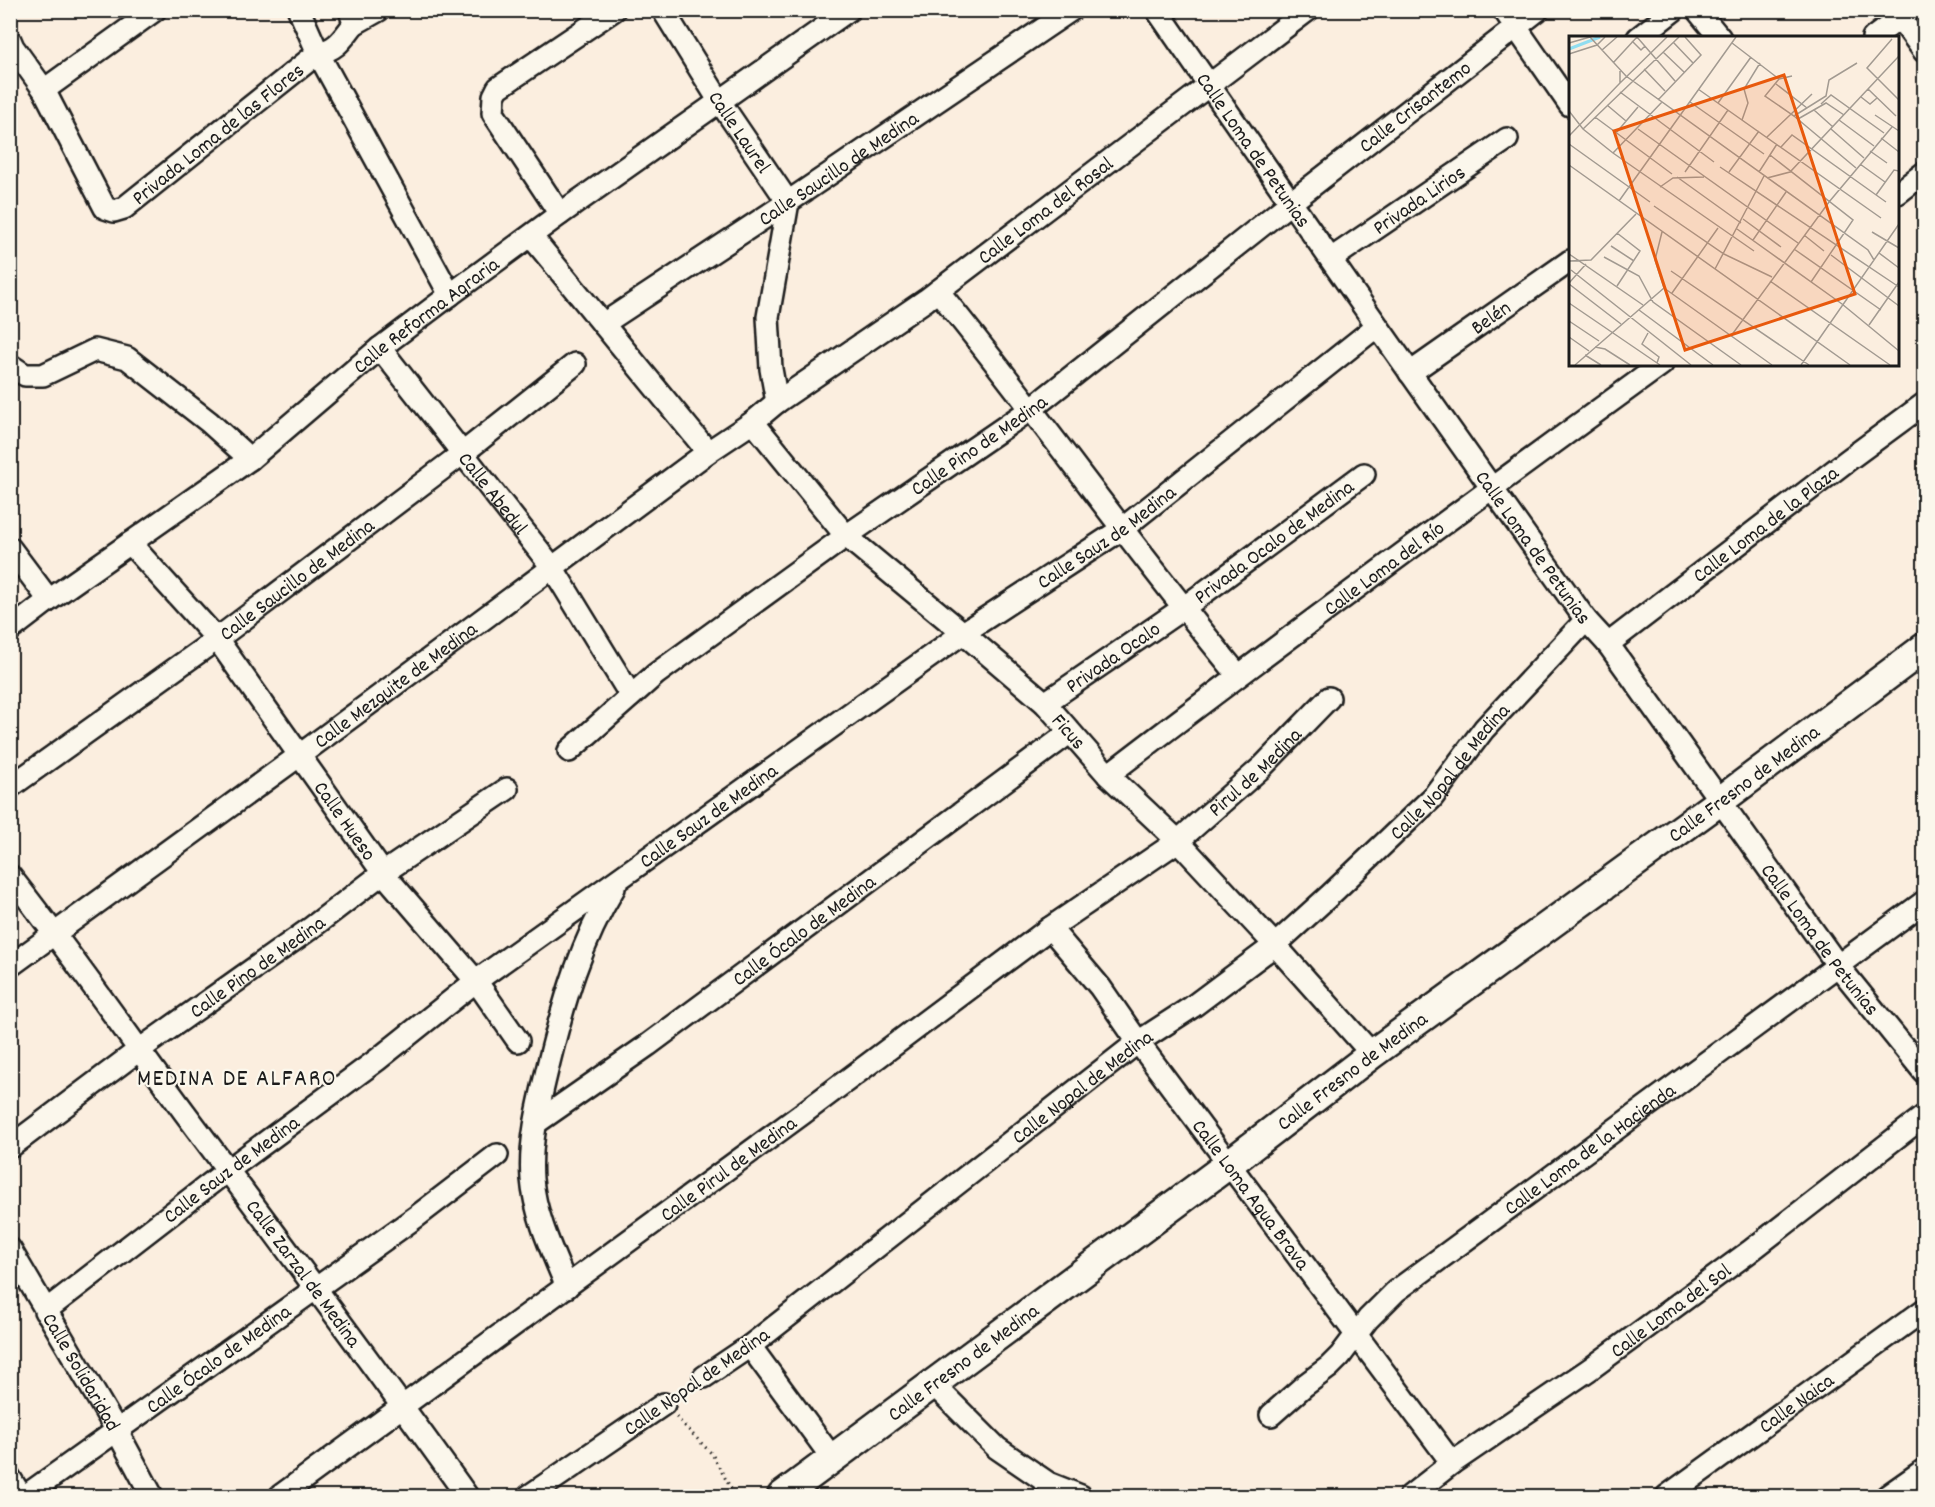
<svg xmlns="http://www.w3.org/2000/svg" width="1935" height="1507" font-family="Dekko,sans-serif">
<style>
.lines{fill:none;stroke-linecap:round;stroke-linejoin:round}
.street-casing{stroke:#1c1c1c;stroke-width:26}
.secondary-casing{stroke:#1c1c1c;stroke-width:33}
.path{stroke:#1c1c1c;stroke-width:3;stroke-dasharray:1.5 4.5;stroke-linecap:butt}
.street{stroke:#fbf7ec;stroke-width:21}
.secondary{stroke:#fbf7ec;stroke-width:28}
.labels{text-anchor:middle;stroke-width:4.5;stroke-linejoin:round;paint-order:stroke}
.street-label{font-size:21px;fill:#1c1c1c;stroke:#fbf7ec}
.quarter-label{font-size:24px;letter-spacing:1.5px;fill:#1c1c1c;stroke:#fbf7ec}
.inset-river{fill:none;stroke:#90ddf0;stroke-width:3}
.inset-road{fill:none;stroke:#a29a91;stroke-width:1.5}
.view{fill:#e8590c;fill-opacity:0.15;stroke:#e8590c;stroke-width:3}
.inset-edge{fill:none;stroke:#1c1c1c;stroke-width:3}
</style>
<rect width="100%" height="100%" fill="#fbeedf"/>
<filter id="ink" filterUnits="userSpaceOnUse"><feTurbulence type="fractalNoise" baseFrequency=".0167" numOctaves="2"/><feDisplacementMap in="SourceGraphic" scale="12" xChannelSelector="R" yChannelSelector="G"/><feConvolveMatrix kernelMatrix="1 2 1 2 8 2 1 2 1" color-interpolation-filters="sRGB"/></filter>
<g filter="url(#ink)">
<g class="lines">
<g class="street-casing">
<g id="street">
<path d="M299,10L318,53L450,295"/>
<path id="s1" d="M663,10L720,102L788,202L768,317L771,369L777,402"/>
<path id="s2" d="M1157,10C1299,215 1441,418 1586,620L1608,644L1839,967L1924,1072"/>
<path d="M1504,10L1570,105"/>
<path d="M1697,10L1720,38"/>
<path d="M1894,10L1924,51"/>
<path d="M354,24L379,10"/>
<path d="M1638,38L1674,10"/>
<path d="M1873,38L1909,11"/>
<path id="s3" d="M10,40L13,47L44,90L105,208L114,211L124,208L318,53C338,49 342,39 354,24L350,10"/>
<path d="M44,90L155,10"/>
<path d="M1898,193L1924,173"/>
<path d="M560,214L493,113L494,96L498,88L614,10"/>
<path d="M531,236L708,452"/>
<path id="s4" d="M1331,259L1507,139"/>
<path d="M938,291C1041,417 1134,550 1238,675"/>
<path id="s5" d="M603,324L788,202L1071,10"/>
<path id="s6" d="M380,348L552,567L631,696"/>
<path d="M10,365L25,375H43L95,350L127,358L209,422L250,459"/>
<path id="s7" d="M1410,373L1570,261"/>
<path id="s8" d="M753,422L846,536L963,633L1045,703L1108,775L1178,841L1275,945L1372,1054"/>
<path id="s9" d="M130,543L217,639L383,873L476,981L518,1041"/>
<path d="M10,548L49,600"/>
<path id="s10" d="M10,630L49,600L250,459L380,348L450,295L560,214L849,10"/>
<path id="s11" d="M1608,644L1848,460L1924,404"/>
<path id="s12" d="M1045,703L1182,609L1364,474"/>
<path id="s13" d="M569,751L656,674L846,536L1031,409L1290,203L1538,10"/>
<path id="s14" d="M1108,775C1290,635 1476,499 1662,364"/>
<path id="s15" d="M10,787L217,639L463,453L575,364"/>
<path id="s16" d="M10,876C71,953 127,1034 185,1113C280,1240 375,1367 467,1496"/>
<path id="s17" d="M1050,928L1100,987L1138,1042L1452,1463"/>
<path id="s18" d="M10,966L300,755L708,452L753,422L777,402L926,300L1308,10"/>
<path id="s19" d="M536,1123L648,1045L1069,733"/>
<path id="s20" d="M10,1147L139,1050L311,928L383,873L507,789"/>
<path id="s21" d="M10,1249L117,1431L152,1496"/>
<path d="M567,1287C553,1253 535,1216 532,1179C529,1140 540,1100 549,1062C564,1001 581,942 614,888"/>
<path id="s22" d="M45,1311L228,1170L377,1060L476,981L963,633L1122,529L1377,326"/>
<path d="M750,1346L833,1459"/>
<path id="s23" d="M704,1377L750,1346L1138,1042L1192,1007L1275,945L1329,896L1432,798L1484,729L1586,620"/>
<path d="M932,1383L997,1448L1048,1483L1081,1496"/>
<path id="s24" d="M1271,1415L1305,1385L1329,1367L1340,1356L1368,1319L1396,1291L1924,902"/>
<path d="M10,1478L21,1496"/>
<path id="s25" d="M25,1496L416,1217L497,1155"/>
<path id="s26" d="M280,1496L802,1114L1050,928L1178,841L1262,767L1329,698"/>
<path d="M529,1496L664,1404"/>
<path id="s27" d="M1410,1496L1452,1463L1590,1369L1749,1252L1924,1116"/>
<path id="s28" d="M1667,1496L1924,1310"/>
<path d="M1887,1496L1924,1470"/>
</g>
</g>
<g class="secondary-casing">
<g id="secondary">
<path id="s29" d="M782,1496L1229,1164L1372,1054L1720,801L1924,648"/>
</g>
</g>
<path class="path" d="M676,1417L712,1454L735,1496"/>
<use href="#street" class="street"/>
<use href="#secondary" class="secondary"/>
</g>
</g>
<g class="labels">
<g class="street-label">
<text dy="7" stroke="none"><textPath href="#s13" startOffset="1064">Calle Crisantemo</textPath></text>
<text dy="7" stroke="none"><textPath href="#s1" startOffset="144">Calle Laurel</textPath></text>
<text dy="7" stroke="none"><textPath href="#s3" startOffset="333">Privada Loma de las Flores</textPath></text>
<text dy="7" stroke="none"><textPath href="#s2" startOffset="170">Calle Loma de Petunias</textPath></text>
<text dy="7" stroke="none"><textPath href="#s5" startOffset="282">Calle Saucillo de Medina</textPath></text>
<text dy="7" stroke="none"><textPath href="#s4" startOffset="106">Privada Lirios</textPath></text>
<text dy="7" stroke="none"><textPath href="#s18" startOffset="1282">Calle Loma del Rosal</textPath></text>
<text dy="7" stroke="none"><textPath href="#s10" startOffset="522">Calle Reforma Agraria</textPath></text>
<text dy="7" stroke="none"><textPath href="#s7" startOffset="98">Belén</textPath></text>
<text dy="7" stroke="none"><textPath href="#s13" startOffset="512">Calle Pino de Medina</textPath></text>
<text dy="7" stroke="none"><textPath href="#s6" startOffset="184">Calle Abedul</textPath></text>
<text dy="7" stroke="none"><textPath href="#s11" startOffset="198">Calle Loma de la Plaza</textPath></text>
<text dy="7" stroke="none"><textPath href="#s22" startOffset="1314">Calle Sauz de Medina</textPath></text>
<text dy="7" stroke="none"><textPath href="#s12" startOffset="280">Privada Ocalo de Medina</textPath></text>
<text dy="7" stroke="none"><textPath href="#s2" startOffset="656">Calle Loma de Petunias</textPath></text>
<text dy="7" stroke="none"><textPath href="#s14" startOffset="345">Calle Loma del Río</textPath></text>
<text dy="7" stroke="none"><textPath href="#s15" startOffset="354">Calle Saucillo de Medina</textPath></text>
<text dy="7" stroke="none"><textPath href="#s12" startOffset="82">Privada Ocalo</textPath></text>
<text dy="7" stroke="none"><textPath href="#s18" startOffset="477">Calle Mezquite de Medina</textPath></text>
<text dy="7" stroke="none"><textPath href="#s8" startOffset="444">Ficus</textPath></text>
<text dy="7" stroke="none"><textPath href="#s26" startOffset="1215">Pirul de Medina</textPath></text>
<text dy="7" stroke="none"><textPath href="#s23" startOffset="963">Calle Nopal de Medina</textPath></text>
<text dy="7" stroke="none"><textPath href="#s29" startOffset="1197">Calle Fresno de Medina</textPath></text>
<text dy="7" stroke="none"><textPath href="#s22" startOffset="828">Calle Sauz de Medina</textPath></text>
<text dy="7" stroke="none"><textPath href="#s9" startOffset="352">Calle Hueso</textPath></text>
<text dy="7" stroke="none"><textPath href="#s19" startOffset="330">Calle Ócalo de Medina</textPath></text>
<text dy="7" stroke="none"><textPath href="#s2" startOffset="1142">Calle Loma de Petunias</textPath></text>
<text dy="7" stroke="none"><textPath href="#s20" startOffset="306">Calle Pino de Medina</textPath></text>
<text dy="7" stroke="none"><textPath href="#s29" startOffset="711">Calle Fresno de Medina</textPath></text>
<text dy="7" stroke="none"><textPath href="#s23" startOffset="477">Calle Nopal de Medina</textPath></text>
<text dy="7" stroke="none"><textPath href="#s24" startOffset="417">Calle Loma de la Hacienda</textPath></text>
<text dy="7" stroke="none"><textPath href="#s22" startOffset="234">Calle Sauz de Medina</textPath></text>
<text dy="7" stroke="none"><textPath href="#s26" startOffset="555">Calle Pirul de Medina</textPath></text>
<text dy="7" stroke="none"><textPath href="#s17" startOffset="334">Calle Loma Agua Brava</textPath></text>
<text dy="7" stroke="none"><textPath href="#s16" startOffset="494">Calle Zarzal de Medina</textPath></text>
<text dy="7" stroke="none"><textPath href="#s27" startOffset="320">Calle Loma del Sol</textPath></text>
<text dy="7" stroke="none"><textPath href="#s25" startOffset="237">Calle Ócalo de Medina</textPath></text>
<text dy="7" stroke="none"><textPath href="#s29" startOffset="225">Calle Fresno de Medina</textPath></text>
<text dy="7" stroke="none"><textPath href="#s21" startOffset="142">Calle Solidaridad</textPath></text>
<text transform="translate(696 1381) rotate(-35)" y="7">Calle Nopal de Medina</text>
<text dy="7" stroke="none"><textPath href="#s28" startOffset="159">Calle Naica</textPath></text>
</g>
<g class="quarter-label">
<text x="237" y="1085">MEDINA DE ALFARO</text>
</g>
</g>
<g transform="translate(1569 36)">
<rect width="330" height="330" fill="#fbeedf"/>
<path class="inset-river" d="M0,13L31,1"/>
<path class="inset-road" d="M21,1L57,40L299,214L305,224M68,1L106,45M323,3L298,32L330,64M63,5L72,14L76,10M104,6L124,27M0,7L21,1M163,7L210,43M33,14L48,1M94,16L115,36M0,18L28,9L36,1M44,27L68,1M75,33L96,55M223,40L210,43L196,60L225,80L257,60L260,44L288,27M51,47L98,1M207,48L238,72M129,53L312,182M299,53L327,80M51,56L145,126M292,61L301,68L308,62M89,64L132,19L116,1M121,66L195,118M149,67L182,21M252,68L262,59L315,97M38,69L57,85M245,74L264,91M0,75L14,93L44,117L185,215M306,79L330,95M225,80L287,132M26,81L103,138M229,83L257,67L275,79M173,84L179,67L175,53L191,27M270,84L305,110M14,93L110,1M69,93L229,207M262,93L295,122M47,97L69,71M0,100L51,47V35M198,101L243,58M312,102L330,116M0,108L81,166M212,111L223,99L317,166M301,115L318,127M44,117L93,66M201,119L284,184L242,246M291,128L316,146M0,129L281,329M151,131L330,251M116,136L159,74M160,136L190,95M190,136L208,108M108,141L172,187M198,142L221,136L330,20M91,151L104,142L135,141M307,159L325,134L330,135M50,165L167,1M85,170L155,218L203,241M174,183L212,211M168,193L273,268L330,315M93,196L86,224L95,252M303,196L330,212M48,197L71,215L48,250M235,199L255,215M184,204L217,156M42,210L65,225M225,213L312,274M310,217L330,232M0,218L74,269M262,219L330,270M35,221L70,240L84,266L172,329M0,225L22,224L67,178M146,233L195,140M2,234L122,329M102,235L240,329M201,245L321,329M0,247L17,228M0,248L52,288M95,252L203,329M103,257L149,192M0,267L91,329M70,274L144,329M0,285L30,305M300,289L330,246M79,297L73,308L90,321L88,327M162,300L260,166L323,91M0,301L20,315M26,311L36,313L61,329M16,319L32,329M6,329L95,252M232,329L330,188"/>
<path class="view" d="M215,39L286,258L116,314L45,95Z"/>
<rect width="330" height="330" class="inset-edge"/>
</g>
<rect width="1935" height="1507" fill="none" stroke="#fbf7ec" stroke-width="36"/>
<rect x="18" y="18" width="1899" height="1471" fill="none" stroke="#1c1c1c" stroke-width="2" filter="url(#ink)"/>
</svg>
